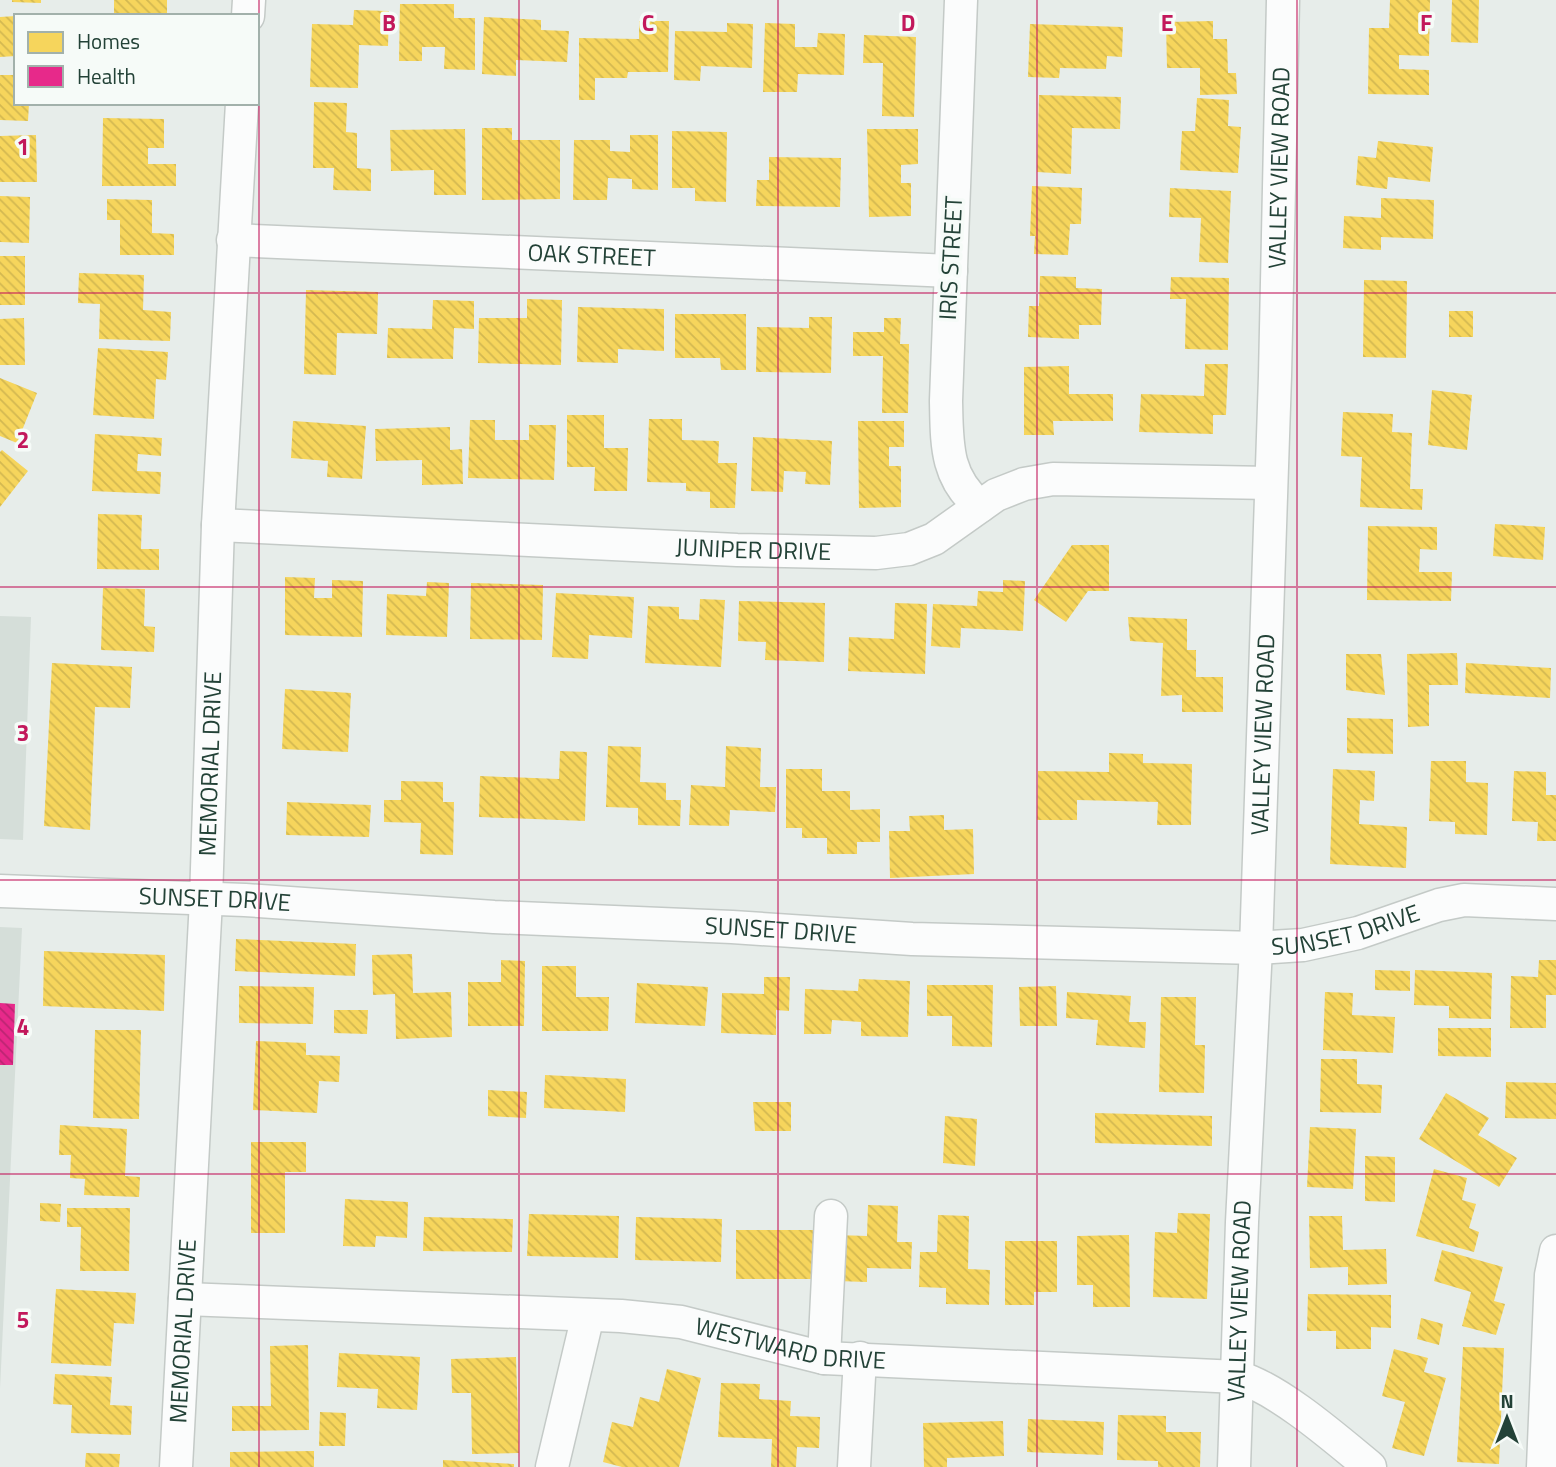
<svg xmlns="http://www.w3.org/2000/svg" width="1556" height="1467" font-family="'Titillium Web',sans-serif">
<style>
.built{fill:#d5ded9}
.homes{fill:url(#homes-back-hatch)}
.health{fill:url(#health-back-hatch)}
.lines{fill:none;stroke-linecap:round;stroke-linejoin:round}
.minor-casing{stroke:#c4cac7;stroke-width:35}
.minor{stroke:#fbfcfc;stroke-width:32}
.grid{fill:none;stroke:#c2185b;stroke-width:2;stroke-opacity:0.55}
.labels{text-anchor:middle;stroke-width:7;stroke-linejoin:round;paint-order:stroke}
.street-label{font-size:24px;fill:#234237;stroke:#f6fbf8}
.grid-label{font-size:23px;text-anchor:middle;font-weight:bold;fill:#c2185b;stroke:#f6fbf8;stroke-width:7;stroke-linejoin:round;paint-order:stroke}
</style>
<defs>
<pattern id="homes-back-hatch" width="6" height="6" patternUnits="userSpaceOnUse" patternTransform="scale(1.75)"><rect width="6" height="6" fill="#f6d55c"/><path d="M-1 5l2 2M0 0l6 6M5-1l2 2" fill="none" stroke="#d3b851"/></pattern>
<pattern id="health-back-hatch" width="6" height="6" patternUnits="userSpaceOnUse" patternTransform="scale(1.75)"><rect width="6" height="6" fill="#e7298a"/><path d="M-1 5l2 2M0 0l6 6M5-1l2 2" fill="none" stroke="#bb2572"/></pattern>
</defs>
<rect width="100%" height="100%" fill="#e7edea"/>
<path class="built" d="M0,616L31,617L23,840L0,839Z
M0,927L22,928L0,1389Z"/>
<path class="homes" d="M12,0H41V3L12,2Z
M114,0H167V16H114Z
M1390,0H1430L1429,56L1399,55V69L1429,70V95L1368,94L1369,28H1389Z
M1452,0H1479L1478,43L1451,42Z
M400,4H454V18H475V70L444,69L445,47H422V61H399Z
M354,10L389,11L388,46L359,45L358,88L310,87L312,24L353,25Z
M16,16V56L0,57V17Z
M484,17L541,20V30L569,31L567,62L516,60V76L482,74Z
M639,21H669L668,72H628L627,78H595V100H579V38L639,39Z
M1213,21V39H1227L1228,73H1236L1237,94L1200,95V68H1167L1166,22Z
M727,23L753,24L752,68L701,66L700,81L674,80L675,31L727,32Z
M765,23L795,24V47H817L818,33L845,34L844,75L798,74L797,92H763Z
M1030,24L1123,27L1122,57L1107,56L1106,69L1060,68L1059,78L1028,77Z
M864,35L916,37L914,117L882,116L883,63H863Z
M0,75H16V103H29L28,121L0,120Z
M1039,95L1121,97L1120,129L1072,128L1071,174L1037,172Z
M1197,98L1229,100L1228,126L1241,127L1238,173L1180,170L1182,131H1195Z
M314,102L347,103L346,132L357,133V168L371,169V191L333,190L334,168H313Z
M103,118L164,119V148H148V164H176V186H102Z
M482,128H512V140H560V199L482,200Z
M465,129L466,195H434V170L391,171L390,130Z
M867,129H918V164L901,165V183H911V216L869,217Z
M672,131L727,132L726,202L695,201V188H672Z
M36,135L37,182H0V136Z
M630,135H658V190L632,189V179L608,178L607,200H573L574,140H610V151L630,152Z
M1378,141L1433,147L1430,182L1388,177L1387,189L1356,185L1358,156L1376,158Z
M769,157L841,158L840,207L756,206L757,180H769Z
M1032,186L1082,188L1081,224H1070L1068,255L1034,254L1035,236H1030Z
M1170,188L1231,191L1228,263L1199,262L1201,218L1169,217Z
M0,196L30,197L29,243L0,242Z
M1381,198L1434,200L1433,239L1381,237V250L1343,248L1344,216L1381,218Z
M107,199L152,200V233L174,234V255H120V220H107Z
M0,256H25V305H0Z
M79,273L144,275L143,310L171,312L170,341L99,339L100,304L78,303Z
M1040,276L1076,277V288L1102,289L1101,325H1079V339L1028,337L1029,306H1039Z
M1171,277L1229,278L1228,350L1185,349L1186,299H1170Z
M1364,280L1407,281L1406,358L1363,357Z
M306,290L378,292L377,334L337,333L336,375L304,374Z
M527,299L562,300L561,365L478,363L479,318H527Z
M433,300L474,301V329L454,328L453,359L387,358L388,328L432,329Z
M578,307L664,309V351L618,349V363L577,362Z
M1449,311H1473V337H1449Z
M675,314H746V370H721L720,358H675Z
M809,317H832L831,373L756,372L757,327L809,328Z
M24,318L25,365H0V319Z
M884,318H901L900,344H909L908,413H882L883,356H853V332H884Z
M98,348L168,352L166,380L156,379L154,419L93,415Z
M1205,364H1228L1226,415H1213V434L1139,432L1141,394L1204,396Z
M1069,366V394H1113V421H1053L1054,435H1024V367Z
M0,378L37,393L17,443L0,436Z
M1432,390L1472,395L1467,450L1428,445Z
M1343,412L1393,414L1392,432L1412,433L1410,489H1423L1422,510L1360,507L1362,457L1341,456Z
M567,415H604V448H628L627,491H594L595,467H567Z
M649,419H682V440L719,441L718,463H737L735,508H710V492L686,491V483L647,482Z
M470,420H495V440H529V425H556L554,480L468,478Z
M293,421L366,426L362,479L327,477L328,461L291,458Z
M858,421H904V447H889V466H901V507L859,508Z
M450,427V450L462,449L463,484L422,485V460L376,461L375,429Z
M95,434L162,438L161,456L138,454L137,471L161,472L160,494L92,491Z
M753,437L832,441L830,485L805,484L806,472L784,471L783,492L751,491Z
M2,450L28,471L0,507V452Z
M98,514L142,515L141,549H159V570L97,569Z
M1495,524L1545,527L1543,560L1493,556Z
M1368,526L1437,527V550L1420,549L1419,572H1452L1451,601L1367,600Z
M1072,545H1109V591H1088L1066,622L1034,600Z
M285,577L315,578L314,598H332V580L363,581L362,637L285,635Z
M1003,580L1025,581L1023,631L961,628L960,648L931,646L933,604L977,606L978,591L1003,592Z
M427,582L449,583L447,637L386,635L387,594L426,596Z
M471,583L543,585L542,640L470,639Z
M103,588L145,589L144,626L155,627L154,652L101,650Z
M556,593L634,597L632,638L589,635L588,659L552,657Z
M700,599L725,600L721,667L645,663L648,606L679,607V619L699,620Z
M739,601L825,603L824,662L765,660L766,642L738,641Z
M895,603L927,604L925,674L848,671L849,637L894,639Z
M1128,617L1187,619V650H1196V677H1223V712H1182V695L1161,696L1163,643L1130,641Z
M1457,653L1458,685H1429V726L1408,727L1407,654Z
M1346,654H1381L1385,695L1346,690Z
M52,663L132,667L130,708L95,707L90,830L44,826Z
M1466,663L1551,668L1550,698L1465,693Z
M285,689L351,693L348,752L282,749Z
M1347,718L1393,719V754L1347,753Z
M608,746L641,747L640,782L666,783V800H681L680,826L638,825V808L606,807Z
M726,746L761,748L760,787H776L775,812L730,810L729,826L689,825L691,785L725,787Z
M560,751L587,752L585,821L479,817L480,776L559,779Z
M1109,753L1143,754V763L1192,764L1191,825H1157L1158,802L1077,800V820H1037L1038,771L1109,772Z
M1431,761H1466V782L1488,783L1487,835L1455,834V822L1429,821Z
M786,769H822V791H850V810L880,809V842H857V854H827V838H802V828H786Z
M1333,769L1375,771L1374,801L1360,800L1359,824L1407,827L1406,868L1330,864Z
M1514,771L1546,772V795H1556V841H1537L1538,822L1512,821Z
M401,781L443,782V802H454L453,855L420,854L421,823L384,822V800H401Z
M287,802L371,805L369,837L286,835Z
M944,815V830L973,829L974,874L890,878L889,831H910L909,816Z
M236,939L356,944L355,976L235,971Z
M44,951L165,955L164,1011L43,1006Z
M412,954L413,993L451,992L452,1037L396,1039L395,994L373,995L372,955Z
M501,960L525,961L524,1026H468V982H501Z
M1539,960H1556V995H1546V1028H1510L1511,976L1538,977Z
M542,966H576V997H609L608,1031H542Z
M1375,970L1410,971V991L1375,990Z
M1415,970L1492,973L1491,1019L1449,1018V1006L1414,1005Z
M764,977H790L789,1011L776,1010V1035L721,1033L722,993L764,994Z
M859,979L910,981L908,1037L861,1036V1022L832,1020L831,1034H804L805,989L858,991Z
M637,983L708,987L705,1026L635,1023Z
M927,985H993L992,1047L952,1046V1016H927Z
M239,986L314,987L313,1024L239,1023Z
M1056,986L1057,1026H1020L1019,987Z
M1067,992L1131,996L1129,1022H1146L1145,1048L1096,1045L1098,1020L1066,1018Z
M1325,992L1353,993L1352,1015L1395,1017L1393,1053L1323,1050Z
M1161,997H1196L1195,1045H1205L1204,1093L1159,1092Z
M334,1010H368L367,1034L334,1033Z
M1438,1028H1491V1057L1438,1056Z
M95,1030H141L139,1119L93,1118Z
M256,1041L306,1043V1055L340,1056L339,1082L319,1081L317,1113L253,1110Z
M1321,1059H1357V1084L1382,1085L1381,1113L1320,1112Z
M545,1075L626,1079L625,1112L544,1108Z
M1506,1082L1556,1083V1119L1505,1118Z
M488,1090L527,1092L526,1118L488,1116Z
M1446,1093L1489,1118L1478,1135L1517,1158L1499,1187L1419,1139Z
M753,1102H791V1131H755Z
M1095,1113L1212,1116V1146L1095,1143Z
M945,1116L977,1119L975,1166L943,1163Z
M60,1125L127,1129L125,1176L140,1177L139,1197L84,1195L85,1179L70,1178L71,1155H59Z
M1310,1127L1356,1129L1353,1189L1307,1187Z
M251,1142H306V1172H285V1233H251Z
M1365,1156L1395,1157V1202L1365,1201Z
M1434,1169L1467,1178L1462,1200L1476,1204L1469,1228L1479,1232L1474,1252L1416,1236Z
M345,1199L408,1202L407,1238L376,1236L375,1247L343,1246Z
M40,1203L61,1204L60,1222L40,1221Z
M868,1205L898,1206L897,1242H912L911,1269L867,1268V1282L836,1281L837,1235L867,1236Z
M67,1208H130L129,1271H80L81,1227H67Z
M1178,1213L1210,1214L1207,1299L1153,1297L1155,1232L1177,1233Z
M529,1214L619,1216L618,1258L527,1256Z
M938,1215L969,1216L968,1269L990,1270L989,1305L946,1304V1288L919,1287L920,1252H937Z
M1309,1216H1342L1343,1250L1386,1249L1387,1284L1348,1285V1267L1310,1268Z
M424,1217L513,1219L512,1252L423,1251Z
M636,1217L722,1219L721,1262L635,1260Z
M736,1230H819V1279H736Z
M1129,1235L1130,1307H1093V1285H1077V1236Z
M1005,1241H1057V1292H1034V1305H1005Z
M1442,1250L1503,1267L1494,1301L1505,1304L1496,1335L1462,1326L1471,1292L1434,1281Z
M56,1289L136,1293L134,1324L114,1323L111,1366L51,1363Z
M1308,1294L1391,1295V1328L1371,1327V1349H1336V1331H1307Z
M1421,1318L1443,1324L1439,1345L1417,1339Z
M308,1345L309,1430L232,1431V1406H271L270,1346Z
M1463,1347L1504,1348L1499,1464L1457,1462Z
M1394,1349L1428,1358L1424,1372L1446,1378L1424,1456L1392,1448L1405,1402L1382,1396Z
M339,1353L420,1357L417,1410L377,1408L378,1389L337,1387Z
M516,1357L519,1453L472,1454L471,1393H452L451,1359Z
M667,1369L701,1378L679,1467H622L603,1462L612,1422L633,1427L640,1397L659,1402Z
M55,1374L112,1377L110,1405L132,1406L131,1435L71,1433L72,1405L53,1404Z
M721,1383L760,1384L759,1399L791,1401L790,1416L820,1417L819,1448L797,1447L796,1467H771L772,1439L718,1437Z
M320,1412L346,1413L345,1446H319Z
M1118,1415L1166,1416V1432H1201L1200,1467H1158V1461L1117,1460Z
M1028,1419L1104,1422L1103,1455L1027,1452Z
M1003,1421L1004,1456L947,1458V1467H924L923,1423Z
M314,1451V1467H230V1452Z
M86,1453L120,1454L119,1467H85Z
M443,1460L514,1464V1467H443Z"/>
<path class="health" d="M0,1003L15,1004L13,1065H0Z"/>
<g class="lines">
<g class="minor-casing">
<g id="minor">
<path d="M961,0L946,401C947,443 945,477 980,506"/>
<path d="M248,16L249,0"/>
<path id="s1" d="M233,240L951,271"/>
<path id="s2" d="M218,525L737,550L876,553L909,549L934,539L996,495L1024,484L1053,479L1270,483"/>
<path id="s3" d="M0,891L245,900L494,917L732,927L912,939L1256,948L1303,945L1358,933L1439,905L1464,900L1556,904"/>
<path id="s4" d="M185,1299L621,1316L681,1322L824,1358L1238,1377C1279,1389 1336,1439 1370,1467"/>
<path d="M824,1358L831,1216"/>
<path id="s5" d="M176,1467L206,900L218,525L242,103"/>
<path d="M552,1467L588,1315"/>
<path d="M854,1467L860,1358"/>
<path id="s6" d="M1234,1467L1242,1222L1256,948L1275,376L1283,0"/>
<path d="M1543,1467L1551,1275L1556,1251"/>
</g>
</g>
<use href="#minor" class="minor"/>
</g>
<path class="grid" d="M259,0V1467M519,0V1467M778,0V1467M1037,0V1467M1297,0V1467M0,293H1556M0,587H1556M0,880H1556M0,1174H1556"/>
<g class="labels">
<g class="street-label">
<text dy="8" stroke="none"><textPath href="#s6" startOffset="1300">VALLEY VIEW ROAD</textPath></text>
<text dy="8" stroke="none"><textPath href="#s1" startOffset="359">OAK STREET</textPath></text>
<text transform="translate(951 258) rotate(-87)" y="8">IRIS STREET</text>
<text dy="8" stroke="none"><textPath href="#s2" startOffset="536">JUNIPER DRIVE</textPath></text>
<text dy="8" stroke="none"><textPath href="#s6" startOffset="733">VALLEY VIEW ROAD</textPath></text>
<text dy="8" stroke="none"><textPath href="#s5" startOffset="704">MEMORIAL DRIVE</textPath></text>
<text dy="8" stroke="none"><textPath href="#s3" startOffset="215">SUNSET DRIVE</textPath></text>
<text dy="8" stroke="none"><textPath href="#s3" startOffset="1349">SUNSET DRIVE</textPath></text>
<text dy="8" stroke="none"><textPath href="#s3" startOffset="782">SUNSET DRIVE</textPath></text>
<text dy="8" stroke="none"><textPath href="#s6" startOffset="166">VALLEY VIEW ROAD</textPath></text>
<text dy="8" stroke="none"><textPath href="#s5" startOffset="136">MEMORIAL DRIVE</textPath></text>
<text dy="8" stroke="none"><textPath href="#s4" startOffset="609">WESTWARD DRIVE</textPath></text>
</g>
</g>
<g class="grid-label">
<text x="389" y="31">B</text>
<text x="648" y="31">C</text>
<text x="908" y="31">D</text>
<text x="1167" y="31">E</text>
<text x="1426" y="31">F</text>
<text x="23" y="155">1</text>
<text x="23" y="448">2</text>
<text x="23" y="741">3</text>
<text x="23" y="1035">4</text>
<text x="23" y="1328">5</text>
</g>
<rect x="14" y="14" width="245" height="91" fill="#f6fbf8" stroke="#a2b1ab" stroke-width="2"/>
<rect x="28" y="32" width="35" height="21" fill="#f6d55c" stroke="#a2b1ab" stroke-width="2"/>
<text x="77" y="49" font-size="21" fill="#234237">Homes</text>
<rect x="28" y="66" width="35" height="21" fill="#e7298a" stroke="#a2b1ab" stroke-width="2"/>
<text x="77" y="84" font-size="21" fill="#234237">Health</text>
<g transform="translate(1507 1418)" stroke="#f6fbf8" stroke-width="5" paint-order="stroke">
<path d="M0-5L12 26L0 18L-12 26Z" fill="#234237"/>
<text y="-10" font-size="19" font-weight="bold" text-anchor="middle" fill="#234237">N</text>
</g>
</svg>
